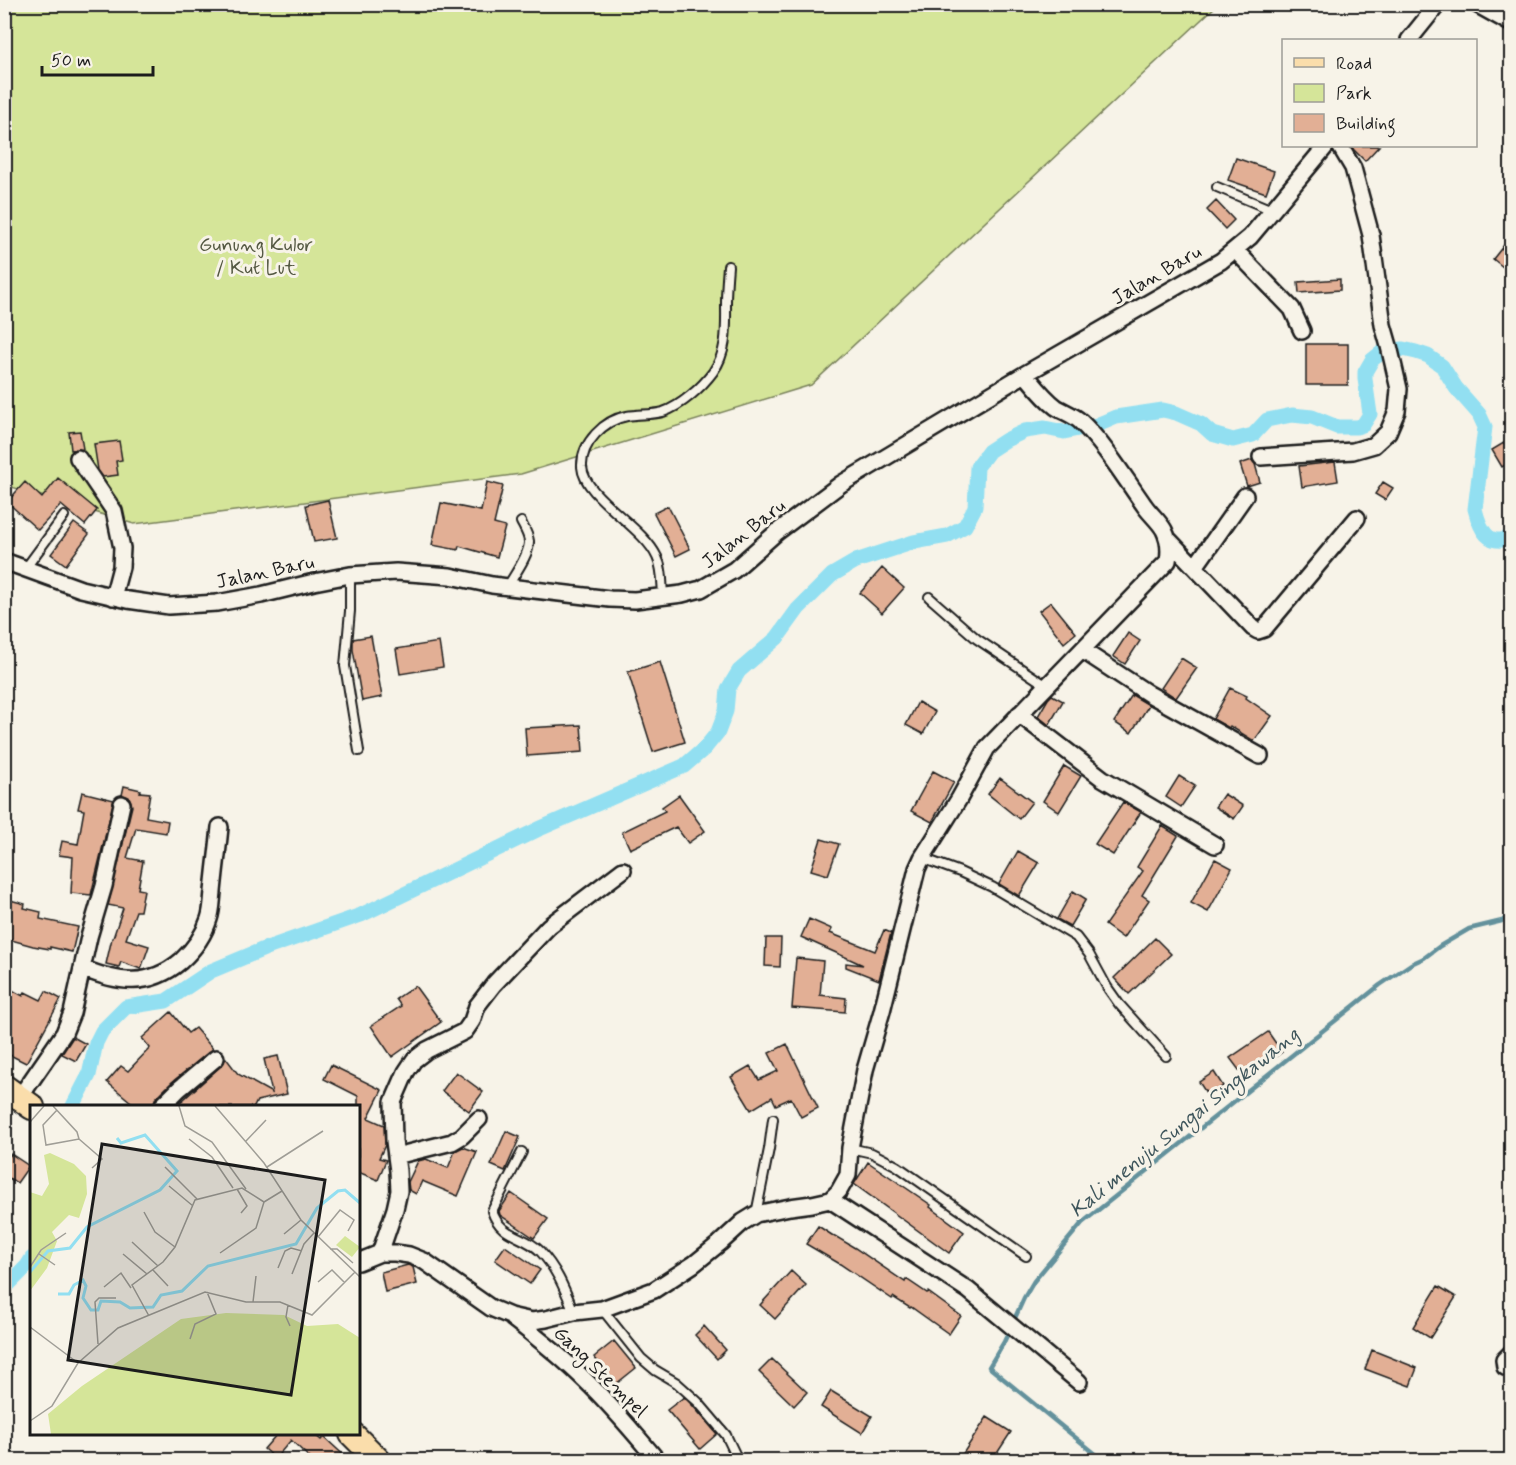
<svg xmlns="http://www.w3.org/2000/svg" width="1516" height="1465" font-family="Mynerve,sans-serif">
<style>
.green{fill:#d5e599;stroke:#78805a;stroke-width:1.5}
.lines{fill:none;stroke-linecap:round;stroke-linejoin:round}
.stream{stroke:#63919c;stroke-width:4.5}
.canal{stroke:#92dff1;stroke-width:15}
.building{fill:#e2af95;stroke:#1c1c1c;stroke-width:1.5}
.service-casing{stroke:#1c1c1c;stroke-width:12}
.minor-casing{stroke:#1c1c1c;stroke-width:20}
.primary-casing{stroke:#1c1c1c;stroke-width:28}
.service{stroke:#f7f3e8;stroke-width:8}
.minor{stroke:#f7f3e8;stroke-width:15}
.primary{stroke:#faddab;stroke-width:24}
.labels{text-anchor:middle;stroke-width:6;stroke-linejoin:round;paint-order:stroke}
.park-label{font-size:20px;fill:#545842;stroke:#f7f3e8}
.street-label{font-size:20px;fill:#1c1c1c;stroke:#f7f3e8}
.water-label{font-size:21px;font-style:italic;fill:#3f565c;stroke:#f7f3e8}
.inset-river{fill:none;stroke:#92dff1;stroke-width:3}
.inset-road{fill:none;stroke:#9f9d96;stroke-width:1.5}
.view{fill:#1c1c1c;fill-opacity:0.15;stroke:#1c1c1c;stroke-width:3}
.inset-edge{fill:none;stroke:#1c1c1c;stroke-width:3}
</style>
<rect width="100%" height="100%" fill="#f7f3e8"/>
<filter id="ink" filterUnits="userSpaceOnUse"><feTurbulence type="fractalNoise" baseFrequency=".0167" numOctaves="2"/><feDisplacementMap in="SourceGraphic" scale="12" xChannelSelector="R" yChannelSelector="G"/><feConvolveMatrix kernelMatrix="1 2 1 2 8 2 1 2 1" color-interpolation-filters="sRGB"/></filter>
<g filter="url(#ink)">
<path class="green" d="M4,5H1217L811,385L521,474L134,524L5,485Z"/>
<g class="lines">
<path class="stream" d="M1103,1460L989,1367L1004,1342L1024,1298L1034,1281L1082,1223L1380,985L1411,964L1424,958L1440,946L1469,929L1502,921L1512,914"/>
<path class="canal" d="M73,1106L89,1075L96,1043L102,1031L126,1007L166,1001L211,971L264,949L361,915L539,829L684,766L705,748L718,732L726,711L728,689L739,671L777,638L798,609L832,575L856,561L914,542L947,536L965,526L975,507L977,467L989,451L1006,440L1025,431L1045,428L1064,432L1097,425L1116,417L1163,410L1176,413L1201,424L1212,434L1233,440L1253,435L1267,420L1292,415L1312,417L1337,427H1357L1363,425L1370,414L1365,379V372L1372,360L1382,352L1403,349L1416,352L1428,356L1442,366L1456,388L1479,414L1485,427L1475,509C1480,529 1488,548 1512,537
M4,1289L27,1266L32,1258"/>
</g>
<path class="building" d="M1351,146H1379L1365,161L1354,150Z
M1236,158L1274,171L1266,193L1228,180Z
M1216,201L1234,220L1225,229L1207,210Z
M1512,235V257L1503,267L1493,259Z
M1340,279V290L1299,293L1298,282Z
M1306,344H1348V385H1306Z
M80,431L83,449L71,450L69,432Z
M1512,438V461L1502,467L1492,450Z
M119,441L122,460L116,461L118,475L103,477L98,470L94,444Z
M1252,460L1255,464L1260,482L1247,486L1240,464Z
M1335,462L1338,481L1302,487L1299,466Z
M58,478L97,510L85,525L61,505L38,530L7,502L25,482L42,498Z
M487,482L503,486L494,524L505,527L497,557L459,546L458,550L432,545L441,503L481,511Z
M1383,482L1393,488L1385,500L1375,494Z
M328,500L337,538L314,542L306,505Z
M668,506L690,549L676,556L654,513Z
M74,523L89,534L66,565L51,554Z
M882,568L904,588L882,613L860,593Z
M1051,602L1076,633L1064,643L1039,611Z
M1128,633L1140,641L1125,664L1113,656Z
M371,636L382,697L362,701L353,650V639Z
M439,642L443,667L400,674L396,649Z
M1181,658L1197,668L1176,698L1161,688Z
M660,662L685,742L653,752L628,672Z
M1230,688L1247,696L1246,698L1272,716L1254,741L1230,726L1229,728L1213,719Z
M1052,695L1063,701L1049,725L1038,716L1048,699Z
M1132,695L1149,705L1131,733L1114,722Z
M918,702L935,712L923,734L906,725Z
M581,725L583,752L527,756L525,728Z
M1064,766L1081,776L1059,812L1043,801Z
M933,771L954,782L932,822L911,811Z
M1179,776L1195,786L1181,807L1166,797Z
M1000,778L1032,802L1019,819L988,794Z
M124,786L141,790L140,792L150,793L146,817L168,821L166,833L136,828L127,858L143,861L138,889L144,890L140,911H136L126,939L149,946L141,969L121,962L119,967L106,964L112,938H113L123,908L108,905L132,806L131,802L129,797L122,795Z
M82,792L114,800L91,895L71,893L73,857L59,855L62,841L78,844L84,810L78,809Z
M1224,794L1243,806L1234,819L1215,807Z
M679,795L705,831L688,843L676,827L630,849L622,832L665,811L662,807Z
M1123,802L1141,812L1113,855L1095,844Z
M1162,826L1178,836L1142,895L1149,900L1123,938L1105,925L1143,871L1137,867Z
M821,839L839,844L828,875L811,870Z
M1018,851L1039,863L1019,896L999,884Z
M1215,859L1232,868L1208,912L1191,903Z
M1073,891L1086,899L1070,926L1057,919Z
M10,900L25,904L24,908L41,912L40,919L78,927L72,952L50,947V949L33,946L4,938V922Z
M809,919L832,929L830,933L875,951L884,930L891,933L879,980L846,967V963L863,965L801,937Z
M766,938H781L780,967L765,966Z
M1155,938L1171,954L1129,994L1114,978Z
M796,958L823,961L820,995L846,998L845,1012L792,1008Z
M415,986L441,1022L392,1057L371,1026L401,1006L396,999Z
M12,990L23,996L25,992L41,1000L46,991L61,999L26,1063L4,1052V994L9,996Z
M171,1012L188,1033L195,1028L213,1049L172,1082L155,1099L153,1107H137L107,1082L121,1066L128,1071L150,1048L142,1038Z
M1268,1032L1282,1052L1245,1078L1230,1058Z
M73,1037L86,1044L76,1061L62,1054Z
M787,1044L818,1108L801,1117L791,1098L776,1105L772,1097L751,1110L731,1077L750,1066L759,1080L778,1071L769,1053Z
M278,1056L287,1094L257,1101L254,1107H175L222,1065L226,1058L238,1074L272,1093L264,1059Z
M331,1065L382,1090L368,1118L384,1125L385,1145L379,1158L386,1160L378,1180L358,1172V1096L324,1079Z
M456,1072L483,1092L469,1111L442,1091Z
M1214,1072L1223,1086L1208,1096L1199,1082Z
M506,1131L520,1137L505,1171L491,1165Z
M463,1147L477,1152L458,1196L422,1181L416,1194L409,1190L408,1182L418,1161L426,1159L448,1168L455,1151Z
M11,1154L29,1166L17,1183L4,1175V1163Z
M868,1162L931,1205L930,1207L964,1232L949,1253L854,1184Z
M511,1193L548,1219L534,1238L500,1215L499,1211Z
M818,1226L835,1237V1236L855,1248L905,1282L906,1279L927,1293L928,1292L961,1316L949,1334L911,1307L910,1308L893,1297L892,1299L840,1264L806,1244Z
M505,1246L540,1270L530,1284L495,1260Z
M408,1265L413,1267L417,1284L385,1292L381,1272Z
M791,1271L806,1285L775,1319L760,1305Z
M1438,1286L1456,1297L1430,1338L1413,1327Z
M704,1326L726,1350L717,1359L695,1335Z
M614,1341L636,1368L616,1384L594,1357Z
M1372,1350L1417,1368L1410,1386L1365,1369Z
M772,1359L807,1392L794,1406L759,1372Z
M831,1391L872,1416L862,1433L821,1407Z
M684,1397L693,1406L717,1434L700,1449L667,1410Z
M987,1417L1011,1432L992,1461H958Z
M277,1434H314L321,1440L324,1437L350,1461H313L291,1440L275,1459L264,1449Z"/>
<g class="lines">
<g class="service-casing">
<path id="service" d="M1217,187L1272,210
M25,569L64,516
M350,575V611L345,666L359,751
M508,586C514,575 530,554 529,541C528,534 524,528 521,522
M663,597C662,584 663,569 657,557C643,526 584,497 582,467C581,443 604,420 627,416C639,414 652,415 663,412C681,406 702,387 713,372C728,351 726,327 726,302C726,290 727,278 728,266
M929,597L977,639L1047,686
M922,858L960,872L992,887L1076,937L1089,954L1107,987L1119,1004L1166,1056
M850,1148L872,1153L897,1166L1026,1256
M522,1152L492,1211C501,1238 523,1234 540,1251C557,1269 565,1290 574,1312
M756,1214L769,1149L773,1119
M602,1309L641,1358L655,1370L677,1383L698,1402L726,1435L738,1460"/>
</g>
<g class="minor-casing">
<path id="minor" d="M1476,4L1512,24
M1409,40L1438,4
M1235,250L1292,309L1302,331
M1261,457L1353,451L1374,445L1388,432L1397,411L1399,389L1389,346L1383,325L1371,235L1353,168L1340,146
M78,458L114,511L122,548L121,567L113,597
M1168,539L1253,628L1258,631L1264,629L1357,518
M4,561L81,589L128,600L169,606L217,603L261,595L314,582L350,575L396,572L450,576L492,585L610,599L635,600L682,594L701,589L734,570L777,532L841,484L1025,374L1221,261L1250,237L1326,146
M1195,567L1245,496
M1082,650L1149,694L1260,756
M1019,714L1102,778L1215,845
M82,968C118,983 149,988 181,961C193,950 204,935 209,919C212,911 212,900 213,892C215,870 218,849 220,827
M20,1097L64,1033L72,1013L89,937L104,886L122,804
M162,1106L179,1089L216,1058
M396,1156L452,1142L462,1136L479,1119
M830,1200L968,1290L1079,1382
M380,1253L395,1209L399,1191L398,1171L394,1141L393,1102L406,1072L414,1060L427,1050L465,1031L472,1021L477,1006L494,984L549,926L623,870
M358,1262L380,1253H395L409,1255L424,1261L491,1308L510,1316L532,1321L546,1319L574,1312L602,1309L654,1290L694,1264L720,1243L743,1222L756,1214L790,1207L812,1204L830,1200L839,1191L848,1175L850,1148L865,1070L882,1011L917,869L922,858L959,799L987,748L1168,561C1170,550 1169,540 1164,530C1159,521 1150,514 1144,505C1124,477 1105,445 1080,421C1073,415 1064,412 1056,407C1044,398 1035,386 1025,374
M512,1318C538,1338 563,1358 586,1381C612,1406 634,1433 657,1460
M1512,1352L1504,1360L1505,1367L1512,1370"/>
</g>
<g class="primary-casing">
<path id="primary" d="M4,1087L32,1107
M352,1434L378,1460"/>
</g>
<use href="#service" class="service"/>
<use href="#minor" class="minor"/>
<use href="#primary" class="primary"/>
</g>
</g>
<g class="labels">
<g class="park-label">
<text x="256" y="251">Gunung Kulor<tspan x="256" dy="23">/ Kut Lut</tspan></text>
</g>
<g class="street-label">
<text transform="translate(1156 274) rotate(-30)" y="7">Jalan Baru</text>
<text transform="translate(743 533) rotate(-38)" y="7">Jalan Baru</text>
<text transform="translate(265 571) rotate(-12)" y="7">Jalan Baru</text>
<text transform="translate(601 1371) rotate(44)" y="7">Gang Stempel</text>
</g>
<g class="water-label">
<text transform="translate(1184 1122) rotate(-39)" y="7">Kali menuju Sungai Singkawang</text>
</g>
</g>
<g transform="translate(30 1105)">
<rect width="330" height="330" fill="#f7f3e8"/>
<path d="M20,48L44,59L56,71L57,89L49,113L39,110L22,127L27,136L17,163L0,186V87L12,91L19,79L14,50ZM315,131L330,142L322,152L306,140ZM196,208L254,210L277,221L308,219L330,233V329H21L18,309L52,281L151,214Z" fill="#d5e599"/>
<path class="inset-river" d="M0,167L18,146L40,143L57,122L130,85L147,66L115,30L91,38L87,33M28,189H39L44,180L53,175L56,181L53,193L61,205H68L71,196L90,197L100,203L123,202L131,190L152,186L178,161L266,139L287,103L308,86L315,85L330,98"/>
<path class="inset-road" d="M23,1L47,27L49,34M149,1L155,21L182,37L216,84M185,1L234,58L271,115L330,172M27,5L13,20L16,40L49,34L72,54L62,63M0,17L14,1M159,34L182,52L203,83M216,36L236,15M135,62L167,94M237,62L293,26M139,81L163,101M207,84L217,101L211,108M114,107L125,127L145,142M254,129L271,115M288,132L310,105L324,115L318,126M102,137L128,161M300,144H307L323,158M190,148L226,123L234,97M9,149L25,160M93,149L117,169M0,162L11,145L36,128M248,163L255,146L261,143L272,146M123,165L138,181M262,169L274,139L284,128M288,177L302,165L315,178M74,182L91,168L101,183M223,197L226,171M258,200L256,212L260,221M119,211L102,180L133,157L145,142L165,95L212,83L234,97L252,86M0,222L48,258M160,234L165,219L186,209L177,187M68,239L65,197L69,193H86M0,316L22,301L48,258L88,223L175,187L216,197H250L282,210L325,167"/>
<path class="view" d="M72,39L295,75L261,290L38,255Z"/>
<rect width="330" height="330" class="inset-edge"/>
</g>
<rect width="1516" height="1465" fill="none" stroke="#f7f3e8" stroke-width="24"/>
<rect x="12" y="12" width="1492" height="1441" fill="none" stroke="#1c1c1c" stroke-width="2" filter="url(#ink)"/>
<rect x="1282" y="39" width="195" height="108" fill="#f7f3e8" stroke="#9f9d96" stroke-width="1.5"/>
<rect x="1294" y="58" width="30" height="9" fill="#faddab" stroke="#9f9d96" stroke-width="1.5"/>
<text x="1336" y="69" font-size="18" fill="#1c1c1c">Road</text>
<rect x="1294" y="84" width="30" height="18" fill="#d5e599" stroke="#9f9d96" stroke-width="1.5"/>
<text x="1336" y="99" font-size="18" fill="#1c1c1c">Park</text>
<rect x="1294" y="114" width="30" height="18" fill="#e2af95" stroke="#9f9d96" stroke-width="1.5"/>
<text x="1336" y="129" font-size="18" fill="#1c1c1c">Building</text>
<path d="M42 66v9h111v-9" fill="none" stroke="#1c1c1c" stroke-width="3"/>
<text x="51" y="66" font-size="18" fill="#1c1c1c" stroke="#f7f3e8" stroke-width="4.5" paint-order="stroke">50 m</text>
</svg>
